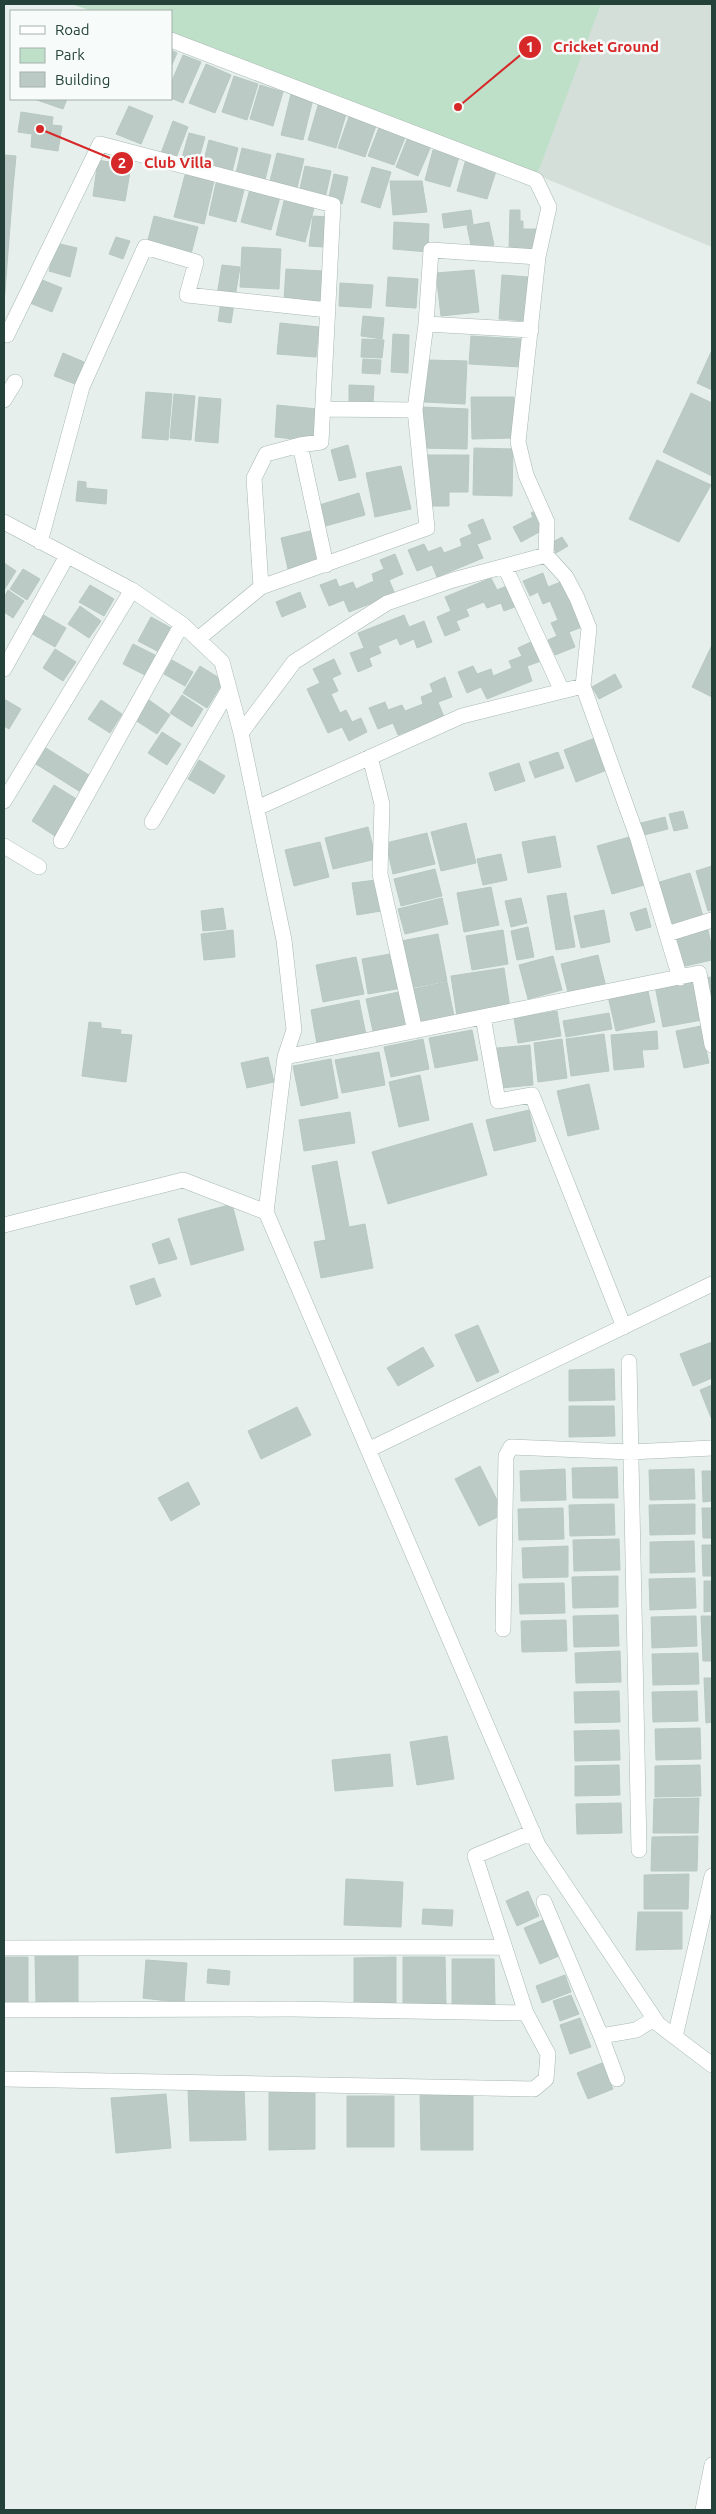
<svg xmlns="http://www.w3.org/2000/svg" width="716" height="2514" font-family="Ubuntu,sans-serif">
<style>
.built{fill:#d4dfda}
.green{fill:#bfe0c8}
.building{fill:#bbcac4;stroke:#b8c9c2}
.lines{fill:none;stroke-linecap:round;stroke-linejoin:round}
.minor-casing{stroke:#a8b8b2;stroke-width:16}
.minor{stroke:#fff;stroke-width:15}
.leader{fill:none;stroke:#d62828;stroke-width:2}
.callout-dot{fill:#d62828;stroke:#f7fbf9;stroke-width:2}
.mark-label{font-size:15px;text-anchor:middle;font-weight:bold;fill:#fff}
.callout-label{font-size:15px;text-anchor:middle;font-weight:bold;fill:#d62828;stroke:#f7fbf9;stroke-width:5;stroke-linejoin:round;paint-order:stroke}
</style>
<rect width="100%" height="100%" fill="#e6efeb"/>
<path class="built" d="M135,4H712V247L537,175L171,11H132Z"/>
<path class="green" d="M71,4H601L537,175L171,40V11H92Z"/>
<path class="building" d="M171,50L177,53L171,67Z
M183,55L201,62L183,103L171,98V83Z
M206,64L231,75L215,113L189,103Z
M234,76L258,84L247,120L222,112Z
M260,85L283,92L273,126L250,119Z
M291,94L313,99L303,140L281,135Z
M34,99H67L63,109Z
M319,102L347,111L336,148L308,140Z
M129,106L153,116L141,144L116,134Z
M21,112L53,117L52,125L62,126L58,151L31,147L32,134L18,132Z
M350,114L377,123L365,157L338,148Z
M173,121L188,127L176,158L161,153Z
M380,125L406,135L394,165L368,156Z
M189,133L205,137L198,162L182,158Z
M408,137L431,146L418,176L396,167Z
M209,140L238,148L232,172L203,164Z
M242,148L271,155L265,180L236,173Z
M433,150L459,157L450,187L425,180Z
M277,153L304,159L297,188L270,181Z
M4,155L16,156L13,188L4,187Z
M466,159L497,168L487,199L457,191Z
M98,160L131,166L125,201L93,196Z
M305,166L331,171L325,199L299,193Z
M372,167L391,172L380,208L361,202Z
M334,174L348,177L342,204L328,201Z
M185,175L214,181L204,224L174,217Z
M390,181H422L427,212L393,215Z
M216,183L244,190L236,222L209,215Z
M4,187L13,188L4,304Z
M250,189L280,197L271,230L241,222Z
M284,201L314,208L305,242L276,235Z
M471,210L473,224L444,228L442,214Z
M510,210H520V221H523V229H536V250L509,249Z
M154,216L198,227L191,254L147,244Z
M313,216L327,217L324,247L309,246Z
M394,222L429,224L428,252L393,249Z
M489,222L494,245L472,250L467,226Z
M116,237L130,241L123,259L109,254Z
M56,243L77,248L70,277L49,271Z
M242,247L281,249L279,289L240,287Z
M222,265L240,267L235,297L217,295Z
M286,269L323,271L321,301L284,299Z
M474,270L479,312L441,316L436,273Z
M502,275L529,277L526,321L499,319Z
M388,277L418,279L416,308L386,306Z
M40,279L62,288L52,312L30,303Z
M340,283L373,285L371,308L339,306Z
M221,302L234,304L231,323L218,321Z
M363,316L384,318L382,339L361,336Z
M280,323L319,327L316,357L277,354Z
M393,334L409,335L408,373L391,372Z
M471,336L522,339L521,367L469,364Z
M362,339L384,340L382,358L361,357Z
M712,350V390L697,383Z
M63,353L84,362L75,384L54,376Z
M363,359L381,360L380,374L362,373Z
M426,360L467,361L465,404L424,402Z
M349,385L374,386L373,403L349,402Z
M146,392L172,394L168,440L142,438Z
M691,393L712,403V476L663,452Z
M174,394L195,396L191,440L170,438Z
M199,397L221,399L218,443L195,441Z
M471,397H514L515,438L472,439Z
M277,405L317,409L314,441L275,437Z
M422,407L468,409L467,449L421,448Z
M348,445L356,477L339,481L331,450Z
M474,448L513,449L512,496L473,495Z
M426,455H469L468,492H449V506H426Z
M657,460L711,485L679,542L629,519Z
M401,466L411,509L375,517L366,473Z
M78,481L86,482V488L107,490L106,504L76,501Z
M359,493L365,515L322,527L316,506Z
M537,510L545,524L539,527L541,531L521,542L513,527L533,517L531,513Z
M483,519L491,539L477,544L483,558L437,577L432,565L417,571L408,550L424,544L428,552L441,547L444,553L462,546L460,539L472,534L468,525Z
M314,530L322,561L288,569L281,538Z
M562,537L568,546L556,553L551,543Z
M395,554L403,574L389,580L395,594L349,612L344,600L329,606L320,585L336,579L339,587L353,582L356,589L374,581L372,574L384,569L380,560Z
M4,563L16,571L4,590Z
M23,569L40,579L27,600L10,589Z
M543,573L548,587L563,581L582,627L569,632L575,647L555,655L548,640L557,636L551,623L558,620L550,601L543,604L538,592L530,596L523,581Z
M491,578L497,590L511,584L520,605L504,611L501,603L487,608L484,602L466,609L469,616L456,621L460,630L445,636L437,617L451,611L445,597Z
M90,585L114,599L104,616L79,602Z
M8,590L24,601L13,618L4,612V598Z
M300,592L306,607L282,617L276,602Z
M80,606L101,621L89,638L68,624Z
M40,613L66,628L55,647L29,632Z
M404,615L409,627L424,621L432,642L417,648L414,639L400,645L397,638L378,646L381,653L369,658L372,666L358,672L350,653L364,648L358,633Z
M151,617L173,629L161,653L138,641Z
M533,641L541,661L527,666L532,681L487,699L481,687L467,693L458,672L473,666L477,674L491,669L493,676L512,668L509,661L522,656L518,648Z
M133,644L155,655L145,675L123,664Z
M712,645V697L692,687Z
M55,649L76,662L63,681L43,668Z
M334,659L341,674L332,678L338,691L331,694L340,713L346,710L352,722L361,718L367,732L349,741L342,727L328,733L307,689L320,683L313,669Z
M172,660L193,672L185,686L164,674Z
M200,666L224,681L207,708L183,693Z
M615,674L622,687L599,699L592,687Z
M445,677L452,697L438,702L444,717L398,735L393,723L378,729L369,708L385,702L388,710L402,705L405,711L423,704L421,697L433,692L430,684Z
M182,695L203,709L192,727L170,713Z
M4,699L21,709L9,729L4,726Z
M101,700L122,714L110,733L88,719Z
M149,700L170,715L157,734L135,720Z
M162,732L181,744L167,765L148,753Z
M595,738L607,770L576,782L564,750Z
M46,748L89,775L79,791L36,764Z
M558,752L564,768L535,778L529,762Z
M199,760L225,776L214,794L188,779Z
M519,763L525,781L495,791L489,773Z
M54,785L78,800L55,836L32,821Z
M683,811L688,828L674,831L669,814Z
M665,817L668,829L640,836L637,824Z
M466,823L476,863L441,871L431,832Z
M368,827L376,859L333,869L325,838Z
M427,833L435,864L393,874L386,843Z
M555,836L561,867L528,873L522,842Z
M633,836L648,884L612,894L597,846Z
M320,842L329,877L294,886L285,850Z
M501,854L507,880L483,885L477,859Z
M712,866V910L708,911L696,871Z
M435,869L442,896L401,906L394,879Z
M690,873L703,916L666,927L653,884Z
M376,880L381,911L357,915L352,883Z
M491,887L499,925L464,932L457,893Z
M566,893L575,947L556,950L547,896Z
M442,898L448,924L405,934L398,909Z
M521,898L527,923L511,927L505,901Z
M223,908L226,929L203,931L201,911Z
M646,908L651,927L636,931L630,913Z
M604,910L610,942L581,948L574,916Z
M707,926L712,948V960L681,967L673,934Z
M528,927L534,957L517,960L511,931Z
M233,930L235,957L204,960L201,934Z
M503,930L508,964L472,970L466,936Z
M438,934L447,981L410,988L401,941Z
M396,953L402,988L368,994L362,959Z
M598,955L606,987L569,996L561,964Z
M553,956L562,990L528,999L519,965Z
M356,957L364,994L323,1002L316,965Z
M504,968L510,1008L457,1016L451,976Z
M712,977V1014L703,978Z
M695,979L702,1020L663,1027L655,986Z
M447,982L454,1016L415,1023L408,990Z
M647,987L655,1022L616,1031L608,996Z
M403,991L411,1028L374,1036L366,999Z
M359,1000L366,1035L317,1044L311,1010Z
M557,1011L561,1036L518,1043L514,1018Z
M609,1013L612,1029L566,1037L563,1021Z
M89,1022L101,1023V1028L121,1030L120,1034L132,1035L126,1082L82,1076Z
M701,1026L709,1063L684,1068L676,1031Z
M472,1030L478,1060L435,1068L429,1038Z
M657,1031L658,1049L642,1050L644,1067L614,1070L611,1035Z
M604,1034L609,1071L571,1076L566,1039Z
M423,1039L429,1069L391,1077L384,1047Z
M562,1039L567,1078L538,1082L534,1043Z
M530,1045L533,1085L501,1088L497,1048Z
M379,1052L385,1085L342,1093L335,1060Z
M268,1057L274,1082L247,1088L241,1063Z
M331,1059L338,1098L301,1106L293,1066Z
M420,1075L429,1120L399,1127L389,1082Z
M589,1084L599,1129L568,1136L557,1091Z
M529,1110L536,1141L494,1151L486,1120Z
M350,1112L355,1143L304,1151L299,1120Z
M472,1123L487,1175L388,1204L372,1152Z
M337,1161L349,1227L365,1224L373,1268L321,1278L314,1242L326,1240L312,1166Z
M232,1204L244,1250L191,1265L178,1219Z
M169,1238L177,1259L159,1264L152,1244Z
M154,1278L161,1296L136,1305L130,1286Z
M478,1325L499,1372L477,1382L455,1335Z
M712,1342V1378L693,1386L680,1354Z
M423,1347L434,1366L398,1386L387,1368Z
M614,1369L615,1400L569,1401V1370Z
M712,1385V1420L700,1390Z
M569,1406H614L615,1436L569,1437Z
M297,1407L311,1435L261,1459L248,1431Z
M480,1466L504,1514L479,1526L455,1479Z
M617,1467L618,1498H573L572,1468Z
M565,1469L566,1500L521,1501L520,1471Z
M694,1469L695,1499L650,1500L649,1470Z
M702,1471H712V1501L703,1502Z
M188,1482L200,1504L171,1521L158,1498Z
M614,1504L615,1535L570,1536L569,1505Z
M695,1504V1534L650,1535L649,1505Z
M563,1508L564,1539L519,1540L518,1509Z
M702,1508H712V1538H703Z
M619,1539L620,1570L574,1571L573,1540Z
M694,1541L695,1572L650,1573V1542Z
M702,1545H712V1576H703Z
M568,1546V1577L523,1578L522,1548Z
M618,1576V1607L573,1608L572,1577Z
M695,1578L696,1608L650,1610L649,1579Z
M704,1581H712V1611L704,1612Z
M564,1583L565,1613L520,1614L519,1584Z
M618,1615L619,1646L574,1647L573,1616Z
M696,1616L697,1646L652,1648L651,1617Z
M701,1616H712V1661H703Z
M566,1620L567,1651L522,1652L521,1621Z
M620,1651L621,1682L576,1683L575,1653Z
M698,1653L699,1684L653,1685L652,1654Z
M704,1678H712V1722L706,1723Z
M619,1691L620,1722L575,1723L574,1692Z
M697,1691L698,1721L653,1722L652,1692Z
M700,1728L701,1759L656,1760L655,1729Z
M619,1730L620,1760L575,1761L574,1731Z
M447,1736L454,1779L417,1785L410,1742Z
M390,1754L393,1786L335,1791L332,1760Z
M619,1765L620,1795L575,1796V1766Z
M700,1765L701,1796L655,1797V1766Z
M699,1798L698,1833H653L654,1799Z
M621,1803L622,1833L577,1834L576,1804Z
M698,1836L697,1871H651L652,1837Z
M689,1874L688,1909H644V1875Z
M346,1879L403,1882L401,1927L344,1925Z
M528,1891L539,1916L517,1926L506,1901Z
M423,1909L453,1910L452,1926L422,1924Z
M638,1912H682V1949L636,1950Z
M543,1920L559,1956L540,1964L524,1928Z
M35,1956H78V2003H36Z
M4,1957H28V2004H4Z
M396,1957V2005H354V1958Z
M403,1957H445L446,2004L403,2005Z
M452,1959H494L495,2006L452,2007Z
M146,1960L187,1963L184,2003L143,1998Z
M208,1969L230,1971L229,1985L207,1983Z
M565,1975L571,1992L542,2003L536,1986Z
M571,1995L579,2014L560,2021L553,2001Z
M580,2018L591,2047L570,2054L560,2025Z
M602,2063L613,2089L588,2099L577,2073Z
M244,2087L246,2140L190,2141L188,2089Z
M269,2090H315V2149L269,2150Z
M420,2090H473V2150H421Z
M166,2094L171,2148L116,2153L111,2098Z
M347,2096H394V2147H347Z"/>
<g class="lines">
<g class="minor-casing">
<path id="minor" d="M171,40L536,180L549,207L538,257
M426,324L531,330
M7,335L100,144L333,205L321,442L300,445L266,454L254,478L261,587
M4,400L15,382
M323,409L415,410
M300,445L326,565
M4,522L132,590L182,624L222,662L241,733L284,940L294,1030L285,1057L266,1212
M40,542L82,387L145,247L196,262L187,295L328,310
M505,567L562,691
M198,639L261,587L427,528L415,410L426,324L431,250L538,257L518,442L526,475L547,522L546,555L566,577L577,598L589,628L583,686L638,839L680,978
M4,669L67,556
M241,733L294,662L387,603L453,580L546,555
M370,757L382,804L380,874L415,1031
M4,801L132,590
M257,808L462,716L583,686
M152,822L229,689
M61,841L182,624
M4,846L39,867
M667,934L712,920
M483,1017L498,1101L532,1095L624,1327
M285,1057L699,973L712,1045
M4,1225L183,1180L266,1212L538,1845L658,2024L712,2065
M629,1362L639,1850
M370,1449L712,1284
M503,1629L506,1456L511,1447L631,1452L712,1448
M544,1902L601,2036L636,2030L654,2019
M4,1948L503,1947
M4,2010L291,2009L526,2013L475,1856L533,1832
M601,2036L617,2079
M675,2037L712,1876
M4,2079L534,2089L546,2079L548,2054L526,2013
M703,2510L712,2465"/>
</g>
<use href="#minor" class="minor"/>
</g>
<path class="leader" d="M458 107L530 47M40 129L122 163"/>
<g class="callout-dot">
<circle cx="458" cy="107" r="5"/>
<circle cx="40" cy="129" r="5"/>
<circle cx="530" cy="47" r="12"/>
<circle cx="122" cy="163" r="12"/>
</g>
<g class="mark-label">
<text x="530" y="52">1</text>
<text x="122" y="168">2</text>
</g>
<g class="callout-label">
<text x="606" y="52">Cricket Ground</text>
<text x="178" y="168">Club Villa</text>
</g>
<rect width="716" height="2514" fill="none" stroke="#24423a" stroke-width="10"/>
<rect x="10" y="10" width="162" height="90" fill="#f7fbf9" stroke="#a3b1ad"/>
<rect x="20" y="26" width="25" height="8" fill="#ffffff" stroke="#a3b1ad"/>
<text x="55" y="35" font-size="15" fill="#24423a">Road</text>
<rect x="20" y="48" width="25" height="15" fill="#bfe0c8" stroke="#a3b1ad"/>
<text x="55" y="60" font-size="15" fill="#24423a">Park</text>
<rect x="20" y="72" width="25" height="15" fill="#bbcac4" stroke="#a3b1ad"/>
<text x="55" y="85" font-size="15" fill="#24423a">Building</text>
</svg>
